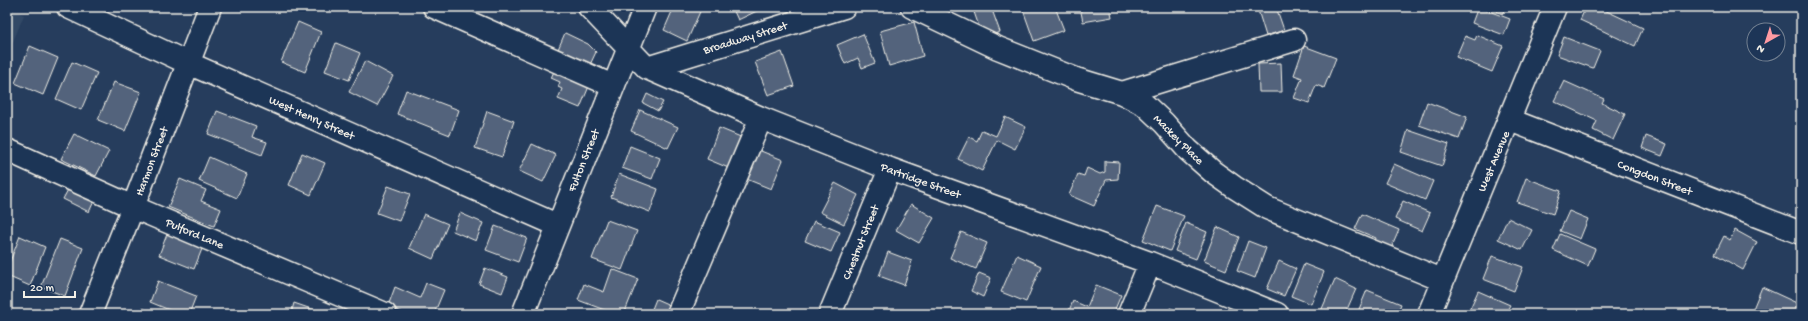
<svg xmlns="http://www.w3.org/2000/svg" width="1808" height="321" font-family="'Gochi Hand',sans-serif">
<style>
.built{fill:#334966}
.building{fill:#52647b;stroke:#f4f1e8}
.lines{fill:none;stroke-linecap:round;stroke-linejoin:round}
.minor-casing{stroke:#f4f1e8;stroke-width:25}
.minor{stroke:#1d3557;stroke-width:22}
.labels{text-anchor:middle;stroke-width:3.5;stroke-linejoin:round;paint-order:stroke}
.street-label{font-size:12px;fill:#f4f1e8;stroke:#1d3557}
</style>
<rect width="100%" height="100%" fill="#263d5d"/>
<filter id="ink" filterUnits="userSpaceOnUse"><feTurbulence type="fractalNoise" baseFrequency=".025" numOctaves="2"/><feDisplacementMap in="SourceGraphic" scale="8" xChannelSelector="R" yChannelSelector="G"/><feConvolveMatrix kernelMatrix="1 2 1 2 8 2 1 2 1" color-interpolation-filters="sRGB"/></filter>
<g filter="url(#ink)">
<path class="built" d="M7,8L24,15L7,56Z"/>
<path class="building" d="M674,7H702L687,41L664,30Z
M732,7H760L761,9L738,20Z
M988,7H991L1000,32L983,38L974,12Z
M1022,7H1055L1064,30L1034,41Z
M1080,7H1110L1112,17L1083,22Z
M1257,7H1276L1284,30L1266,36Z
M1478,7L1510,19L1504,35L1472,23Z
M1489,7H1506L1502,14Z
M1586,7H1598L1643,28L1635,46L1580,20Z
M298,22L321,32L305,72L281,62Z
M914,22L923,56L889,66L880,31Z
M565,33L588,44L596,52L588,69L556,54Z
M863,34L875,63L862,68L858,58L845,64L837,45Z
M1477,35L1503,46L1492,72L1456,57L1465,36L1475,40Z
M1564,37L1600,51L1593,68L1557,55Z
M336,43L360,53L349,80L325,71Z
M30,46L58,58L43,95L15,83Z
M1304,46L1336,58L1324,88L1316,85L1309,103L1294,98L1302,78L1294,75Z
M782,52L794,86L768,95L755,62Z
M365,61L393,76L377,106L349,92Z
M72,62L97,73L81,110L56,99Z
M1281,63L1282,92H1259L1258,64Z
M555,69L590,84L580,108L558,99L562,89L558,87L560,82L551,78Z
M1564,81L1604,99L1602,103L1625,114L1613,140L1593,130L1597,121L1554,101Z
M114,82L141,92L125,131L98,120Z
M406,90L459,110L450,135L397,114Z
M647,94L663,102L658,111L643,103Z
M1427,102L1467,117L1459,139L1419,125Z
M640,110L678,127L668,148L631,131Z
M217,111L256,126L252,137L267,142L262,155L208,134Z
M487,111L514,121L502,157L475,148Z
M1005,117L1026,127L1015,149L997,140L982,171L958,159L969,137L977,141L982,130L996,136Z
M719,128L743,138L731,169L707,159Z
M1408,130L1449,144L1442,166L1401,152Z
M74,134L109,151L96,176L61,159Z
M1646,136L1667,144L1662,156L1642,148Z
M532,144L556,155L543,182L519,171Z
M630,146L660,158L652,179L622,168Z
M756,149L783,160L771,189L744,178Z
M302,153L325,163L311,195L289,185Z
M209,157L247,174L237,198L199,181Z
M1105,161L1119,162L1118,179L1106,180L1094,206L1069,195L1078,174L1084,176L1087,168L1100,174L1105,172Z
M1394,164L1433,181L1425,200L1385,183Z
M619,174L658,189L650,212L611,197Z
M1526,178L1561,191L1553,214L1517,202Z
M180,179L206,190L201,201L221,209L214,226L168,207Z
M835,183L858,195L844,224L820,212Z
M71,184L96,197L89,212L63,199Z
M388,186L410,194L399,221L377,213Z
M1403,201L1430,213L1422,231L1395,219Z
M911,204L934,218L919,243L896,230Z
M1157,206L1184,216L1170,251L1143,240Z
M1569,211L1588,219L1580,239L1560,231Z
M460,213L483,223L476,241L453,231Z
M424,214L448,224L433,259L409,248Z
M1362,214L1399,230L1390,251L1374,244L1376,238L1355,229Z
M1508,218L1532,230L1522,250L1498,239Z
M607,220L637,231L622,270L592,259Z
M814,221L840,232L831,252L805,241Z
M1186,223L1207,232L1196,259L1175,251Z
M495,226L527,238L518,262L486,250Z
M1217,227L1239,237L1226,270L1204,261Z
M169,229L204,244L194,269L159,255Z
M1735,230L1757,242L1743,270L1715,254L1724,236L1730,240Z
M961,232L987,243L976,269L950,258Z
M1560,234L1595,249L1588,266L1553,250Z
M20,236L45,247L30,286L7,276V269Z
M60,239L83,248L65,296L41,287Z
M1248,241L1266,248L1255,278L1237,271Z
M888,252L912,261L904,285L879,276Z
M1017,255L1041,266L1026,302L1001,292Z
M1492,256L1523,267L1514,291L1483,279Z
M1279,261L1296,269L1284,296L1267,289Z
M1304,264L1324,272L1311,304L1291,296Z
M1801,265V277L1797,275Z
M485,268L508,277L502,293L479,284Z
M612,269L638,279L624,314H615L578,300L584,284L604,292Z
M979,273L991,278L983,297L971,291Z
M1335,279L1356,289L1345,314H1328L1321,311Z
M158,281L196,296L189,314H179L150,302Z
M426,283L444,290L434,314H406L388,306L395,287L420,298Z
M1096,285L1121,295L1113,314L1068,313L1073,301L1087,307Z
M1762,287L1801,305L1797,314H1760L1752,311Z
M1367,290L1401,304L1397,314H1357Z
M1478,291L1510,305L1505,314L1468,313Z
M656,299L672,306L668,314H650Z
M294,303L323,313L322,314H291Z
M142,308L158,314H140Z
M1170,308L1186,314H1168Z"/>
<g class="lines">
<g class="minor-casing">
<path id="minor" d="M68,7L188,63L557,225
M434,7L613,86
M589,7L647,68L761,118L890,169L1150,263L1277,314
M912,7L998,48L1076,79L1122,93L1145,105L1164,123L1188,150L1213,172L1234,187L1267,208L1442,280
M647,68L844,7
M1122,93L1294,40
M1510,120L1801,233
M7,150L133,207L385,314
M90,314L133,207L210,7
M523,314L645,7
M678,314L761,118
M830,314L890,169
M1129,314L1150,263
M1429,314L1555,7"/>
</g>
<use href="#minor" class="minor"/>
</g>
</g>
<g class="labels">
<g class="street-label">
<text transform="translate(745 37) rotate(-17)" y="4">Broadway Street</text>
<text transform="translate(312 117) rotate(24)" y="4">West Henry Street</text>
<text transform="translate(1179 139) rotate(45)" y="4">Mackey Place</text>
<text transform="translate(583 160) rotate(-68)" y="4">Fulton Street</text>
<text transform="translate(151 161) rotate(-69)" y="4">Harmon Street</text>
<text transform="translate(1493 161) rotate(-67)" y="4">West Avenue</text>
<text transform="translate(1655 177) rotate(21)" y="4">Congdon Street</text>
<text transform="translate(921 180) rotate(20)" y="4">Partridge Street</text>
<text transform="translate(195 233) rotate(23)" y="4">Pulford Lane</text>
<text transform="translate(860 242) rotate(-68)" y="4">Chestnut Street</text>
</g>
</g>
<rect width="1808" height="321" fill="none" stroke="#1d3557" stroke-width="24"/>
<rect x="12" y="12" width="1784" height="297" fill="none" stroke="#f4f1e8" stroke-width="1.5" filter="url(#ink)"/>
<g transform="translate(1766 42) rotate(219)"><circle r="19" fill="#1d3557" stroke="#738091"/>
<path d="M0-3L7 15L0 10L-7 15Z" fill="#ff9aa2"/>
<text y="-6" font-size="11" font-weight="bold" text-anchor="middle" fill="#f4f1e8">N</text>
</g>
<path d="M24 291v6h51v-6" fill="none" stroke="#f4f1e8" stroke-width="2"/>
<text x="30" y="291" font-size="12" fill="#f4f1e8" stroke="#1d3557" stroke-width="3" paint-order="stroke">20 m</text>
</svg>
